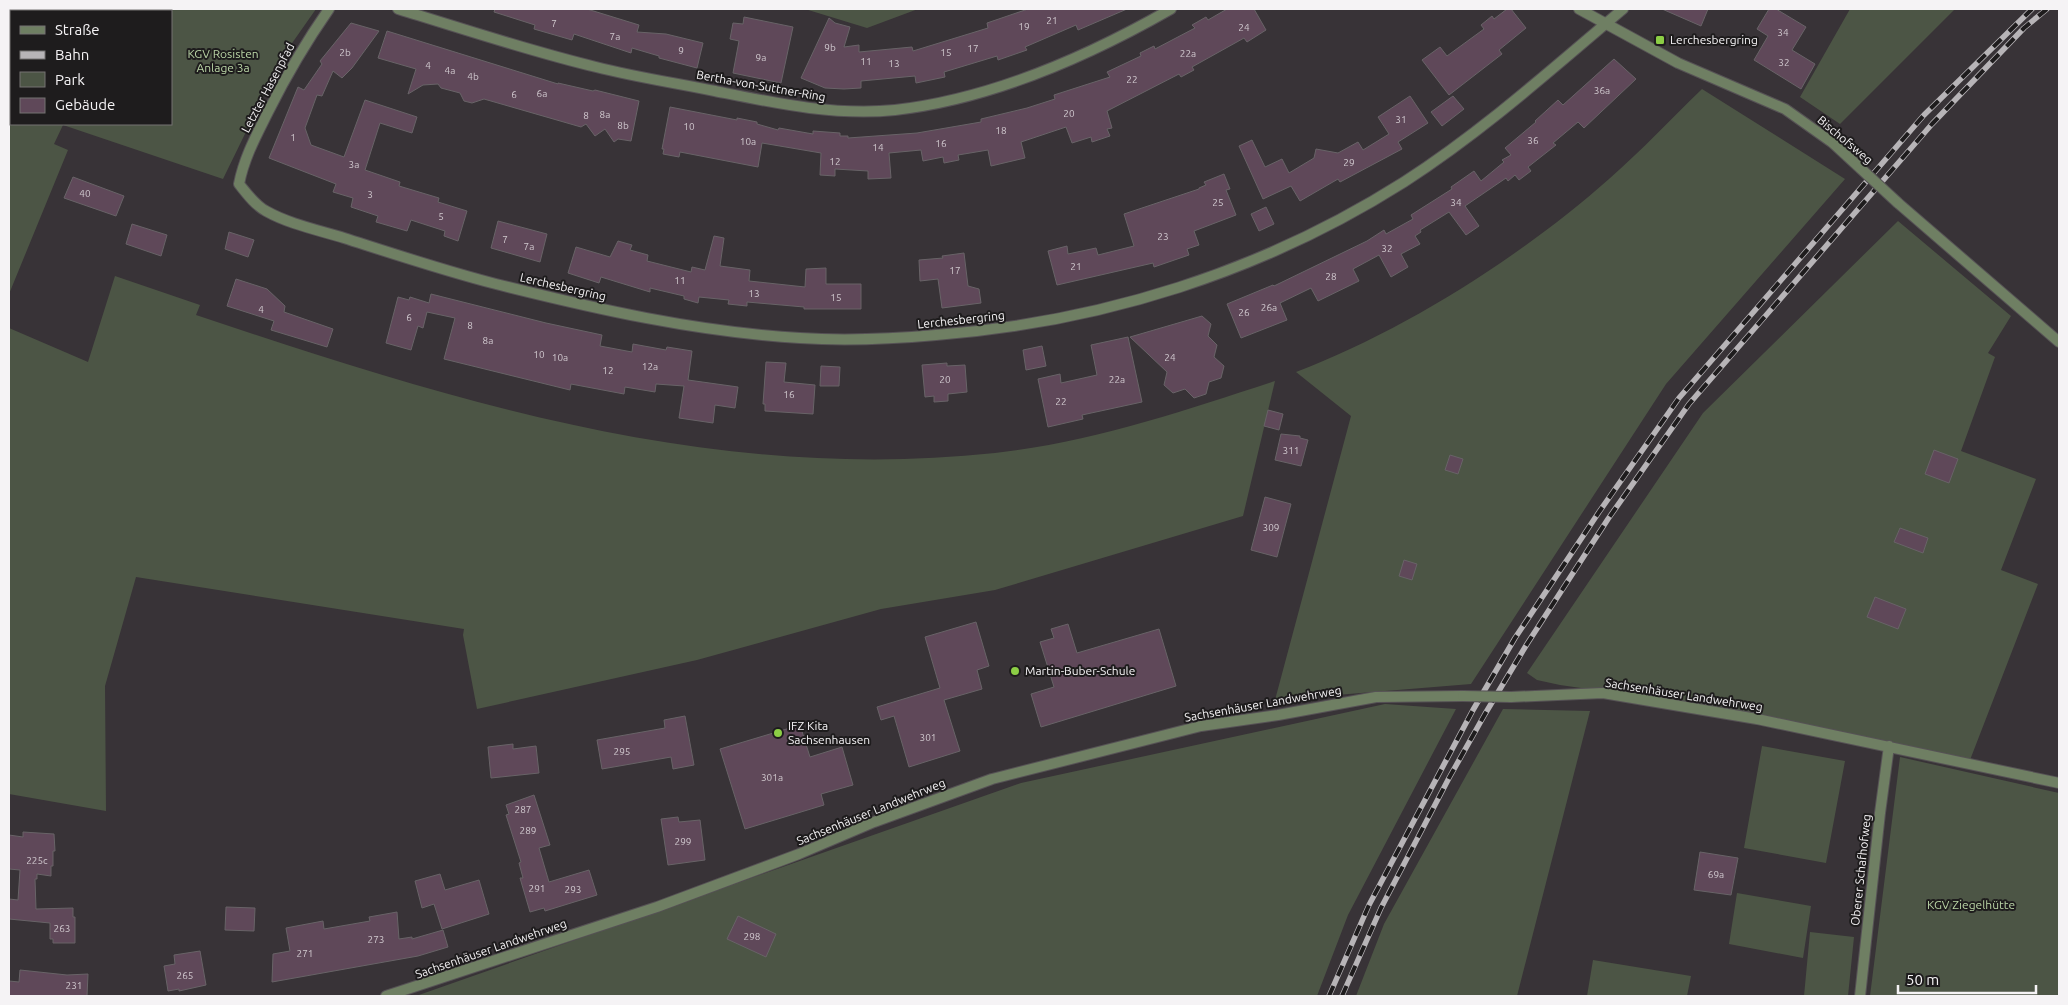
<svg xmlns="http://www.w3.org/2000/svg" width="2068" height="1005" font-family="Ubuntu,sans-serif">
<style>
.green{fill:#4c5545;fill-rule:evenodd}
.building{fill:#5f4859;stroke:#686367}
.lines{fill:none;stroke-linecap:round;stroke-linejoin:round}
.minor-casing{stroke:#565255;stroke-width:12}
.minor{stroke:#6f7f63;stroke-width:10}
.rail-casing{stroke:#b7b4b7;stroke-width:5.5}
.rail{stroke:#1e1c1d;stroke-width:4;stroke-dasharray:11;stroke-linecap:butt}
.minor-bridge-casing{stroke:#565255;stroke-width:12;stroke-linecap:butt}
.minor-bridge{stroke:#6f7f63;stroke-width:10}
.poi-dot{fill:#8cce45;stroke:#1e1c1d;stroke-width:2}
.labels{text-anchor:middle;stroke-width:4;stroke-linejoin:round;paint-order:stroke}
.number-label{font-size:10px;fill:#d0c8ce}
.poi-label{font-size:12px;fill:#f5f3f5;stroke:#1e1c1d;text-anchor:start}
.park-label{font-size:12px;fill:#bad5a6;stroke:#1e1c1d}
.street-label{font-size:12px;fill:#f5f3f5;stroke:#1e1c1d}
</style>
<rect width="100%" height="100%" fill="#383337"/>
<path class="green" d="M9,9H316L283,56L223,179L63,125L54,144L68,150L9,294ZM171,11V124H11V11Z
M805,9H918L867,28Z
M1850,9H1955L1840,124L1800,97Z
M1702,89L1845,179L1666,384L1471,684L1275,700L1351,416L1296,372C1404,331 1522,256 1609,179C1641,151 1671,119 1702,89Z
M1898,221L2011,316L1988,353L1995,357L1961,451L2036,479L2001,570L2038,584L1970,760L1728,709L1560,685L1537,680L1527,673L1703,413Z
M115,276L200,305L196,315C458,403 716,483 995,453C1092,442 1183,411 1275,381L1243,516L995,590L881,609L697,660L477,709L463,635L464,629L136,577L105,686L106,811L9,794V328L88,362Z
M1385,704L1456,709L1348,915L1317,996H416L1021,783Z
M1503,709L1590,711L1517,996H1356L1384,924Z
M1762,746L1845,761L1826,863L1744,848Z
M1900,757L2059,793V996H1870Z
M1737,893L1811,906L1803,958L1729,944Z
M1810,932L1854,937L1848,996H1804Z
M1593,960L1691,976L1687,996H1587Z"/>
<path class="building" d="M495,9H587L639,25L637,32L666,34L703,43L697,68L659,58V56L632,48L631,53L574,34L572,40L534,29L535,25L494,12Z
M1028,9H1127L1078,30L1076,25L1025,47L1027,50L998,60L997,56L944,72L945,77L916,83L915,76L861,81V88L844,89L825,88L801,78L829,18L835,23L850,27L844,47L859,45V52L912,47L913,51L988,28L987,23Z
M1227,9H1254L1266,30L1247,42L1244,38L1192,67L1194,70L1181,77L1179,74L1107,111L1112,128L1107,129L1110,136L1092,142L1091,137L1072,143L1066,127L1021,142L1025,158L991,166L988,150L958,155L959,160L944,163L943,157L923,161L921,150L889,153L891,178L868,179V171L835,169V176L820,175L821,153L762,143L758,167L680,152L679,157L663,154L664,149H662L670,107L737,120V118L757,122V124L778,130L779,128L813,134V131L840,133V136H848V138L917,133L981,122V119L1027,108L1055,99L1054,95L1110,77L1107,72L1141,56L1140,53L1154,46L1155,49L1195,28L1192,25L1206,17L1208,20Z
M1507,9H1511L1526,28L1499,50L1502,54L1449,95L1422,60L1440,47L1447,56L1484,29L1481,25L1492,16L1494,19Z
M1662,9H1708L1701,26Z
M1769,9H1776L1806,27L1792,50L1815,64L1801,89L1754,60L1768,36L1757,29Z
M744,17L793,27L781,83L733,73L739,41L730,39L733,23L743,24Z
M351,23L379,31L352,68L342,78L333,71L322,96L317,95L305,128L311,145L344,157L365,100L417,117L412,133L380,123L365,170L400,182L399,186L439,198L438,202L467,211L458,241L444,236L445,231L411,220L407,231L376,222L378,216L351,207L353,198L333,192L336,184L269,158L298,87L304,90L322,64L320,61Z
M387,31L558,84V83L593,91L595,90L639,101L631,141L618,139L614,142L605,129L595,136L586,124L581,127L484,99L472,103L464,101L460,93L441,88L438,84L423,85L408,94L416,69L378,58Z
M1614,59L1636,79L1584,128L1578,122L1553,143L1556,145L1528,167L1531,171L1519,180L1515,175L1508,181L1506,178L1465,206L1479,226L1466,235L1449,212L1420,230L1421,232L1415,236L1420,244L1401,254L1408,267L1391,277L1379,255L1353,269L1359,281L1318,301L1311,288L1280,303L1287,320L1241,338L1227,304L1273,285L1274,286L1367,241L1384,230L1386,234L1413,219L1411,215L1452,189L1451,187L1474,171L1481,181L1504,162L1502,160L1511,155L1505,148L1536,122L1535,121L1558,100L1563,105Z
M1410,96L1428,123L1398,142L1402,149L1340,182L1338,179L1300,201L1291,186L1263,199L1239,146L1252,140L1265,167L1282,159L1289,173L1314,158L1316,149L1338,153L1358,142L1363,150L1389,134L1378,117Z
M1453,96L1464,109L1442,126L1431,112Z
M1224,174L1230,189L1226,190L1236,215L1194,231L1199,245L1187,249L1189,255L1154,267L1153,263L1057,285L1048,251L1067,246L1068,254L1096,248L1098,255L1134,246L1124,214L1199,189V188L1206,185L1204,182Z
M73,177L124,196L116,216L64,198Z
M1266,207L1274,224L1259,231L1251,214Z
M498,221L547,234L540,262L491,248Z
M132,224L167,235L161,256L126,244Z
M229,232L254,240L248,257L225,249Z
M714,236L724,238L720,266L750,270L749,281L805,287L806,269L826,268V284H861V309H804V307L747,302V306L728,304L729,300L699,297L698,303L684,299V296L650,288V292L601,277L599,283L568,273L576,247L610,257L618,241L632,245L630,250L648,255L647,261L691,272L692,267L705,270Z
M964,253L968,286L979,289L981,303L942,308L938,279L920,281L919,260L943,258L942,256Z
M236,279L267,289L285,306L284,312L333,329L327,347L271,330L274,321L227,306Z
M431,294L546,323L602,335L600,346L632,352L633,344L666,350L667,347L692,351L688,380L738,387L735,408L715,405L713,423L679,418L684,386L656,384L655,392L625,387L624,394L571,384L570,390L444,359L455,318L427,312L423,328L418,326L411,350L386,343L398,297L409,300L410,297L429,303Z
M1202,316L1211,324L1208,336L1217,345L1214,357L1224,366L1221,378L1209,382L1206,394L1194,398L1185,389L1173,393L1164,385L1167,372L1130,337Z
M1128,337L1142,402L1082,415L1083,419L1048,427L1038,379L1060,374L1061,383L1097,375L1091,345Z
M1042,346L1046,366L1026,370L1023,350Z
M766,362L786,363L784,382L815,385L813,414L765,411V404H763Z
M947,363V366L965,365L967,392L948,394V401L934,402V396L925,397L922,365Z
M821,366L840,367L839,386H820Z
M1268,410L1283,414L1279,430L1264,426Z
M1281,434L1300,436V438L1308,440L1301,466L1275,460Z
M1934,450L1958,459L1949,483L1925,474Z
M1450,455L1463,459L1458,474L1445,470Z
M1265,497L1291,504L1277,557L1251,550Z
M1900,528L1928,538L1923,553L1894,542Z
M1404,560L1417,564L1412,580L1399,576Z
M1875,597L1906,609L1898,629L1867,617Z
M976,622L989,666L977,670L982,689L944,700L960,751L909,767L894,716L881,720L877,707L940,688L925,637Z
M1068,624L1077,653L1159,629L1176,686L1041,727L1031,694L1054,687L1040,642L1054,638L1051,629Z
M685,716L694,765L673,769L671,757L602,769L597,740L665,728L664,720Z
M800,725L810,757L842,747L853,785L821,794L824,805L745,829L720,749Z
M513,744V749L536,746L539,773L491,778L488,747Z
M534,795L550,845L539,848L549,882L589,870L597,895L545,911L544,908L530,912L520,878H523L519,863L521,862L506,815L509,814L506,805Z
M678,817L679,822L700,820L705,860L668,865L661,819Z
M23,832L54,834L55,851H53V866H51V876L37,874V879H35L36,909L73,908V917H75V943H53V939H50V923L9,919V899L18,900L20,870L9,869V835L23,837Z
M1700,852L1738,858L1731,895L1694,890Z
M440,874L445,890L479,880L489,914L442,929L434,904L422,908L415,881Z
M226,907L255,908L254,931L225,930Z
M397,912L399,939L412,937V939L443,930L448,947L418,956L272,982L273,954L290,951L286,928L323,921L324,929L370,921L369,917Z
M738,916L776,934L766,957L727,939Z
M200,951L206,985L179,991V989L168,991L164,966L175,964L174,955Z
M20,970L67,975L88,974L87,996H9V981L19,982Z"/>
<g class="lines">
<g class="minor-casing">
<path id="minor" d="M329,9C306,42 286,76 268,112C256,136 244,158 239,184C247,194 255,205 266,211C289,224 318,230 344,238C394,254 445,271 496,284C596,309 697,332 800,338C845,341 891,339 936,335C1102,322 1262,272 1404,182C1483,131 1552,69 1623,9
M398,9C464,29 529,51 596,67C635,77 675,83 715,91C775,103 834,116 895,110C992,99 1087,57 1171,9
M1579,9L1678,63L1785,109L1833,143
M1898,203L2059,342
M1511,697L1603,693L1757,719L2059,783
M386,996L657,907L799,854L874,822L992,779L1201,726L1278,715L1376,697L1463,696
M1860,996L1880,813L1889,746"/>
</g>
<use href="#minor" class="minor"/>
<g class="rail-casing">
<path id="rail" d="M1329,996L1369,905L1473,710L1515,638L1599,512L1679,398L1924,115L2032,9
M1342,996L1381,908L1449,778L1485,714L1527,644L1608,519L1689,404L1932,124L2024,28L2047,9"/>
</g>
<use href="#rail" class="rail"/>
<g class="minor-bridge-casing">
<path id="minor-bridge" d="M1833,143L1898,203
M1463,696L1511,697"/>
</g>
<use href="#minor-bridge" class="minor-bridge"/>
</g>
<g class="poi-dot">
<rect x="1655" y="35" width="10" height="10" rx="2.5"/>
<circle cx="1015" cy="671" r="5"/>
<circle cx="778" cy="733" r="5"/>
</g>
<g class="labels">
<g class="number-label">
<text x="1052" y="24">21</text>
<text x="554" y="27">7</text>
<text x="1024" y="30">19</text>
<text x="1244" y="31">24</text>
<text x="1783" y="36">34</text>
<text x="615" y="40">7a</text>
<text x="830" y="51">9b</text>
<text x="973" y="52">17</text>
<text x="681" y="54">9</text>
<text x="345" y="56">2b</text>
<text x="946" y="56">15</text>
<text x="1188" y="57">22a</text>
<text x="761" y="61">9a</text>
<text x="866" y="65">11</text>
<text x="1784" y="66">32</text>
<text x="894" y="67">13</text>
<text x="428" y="69">4</text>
<text x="450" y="74">4a</text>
<text x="473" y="80">4b</text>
<text x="1132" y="83">22</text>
<text x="1602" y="94">36a</text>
<text x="542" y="97">6a</text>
<text x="514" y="98">6</text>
<text x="1069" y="117">20</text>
<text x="605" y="118">8a</text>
<text x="586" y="119">8</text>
<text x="1401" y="123">31</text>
<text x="623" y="129">8b</text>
<text x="689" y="130">10</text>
<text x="1001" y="134">18</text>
<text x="293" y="141">1</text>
<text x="1533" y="144">36</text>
<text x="748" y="145">10a</text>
<text x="941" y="147">16</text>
<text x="878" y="151">14</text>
<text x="835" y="165">12</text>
<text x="1349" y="166">29</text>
<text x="354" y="168">3a</text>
<text x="85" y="197">40</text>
<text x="370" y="198">3</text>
<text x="1218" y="206">25</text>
<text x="1456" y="206">34</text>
<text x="441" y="220">5</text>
<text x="1163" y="240">23</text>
<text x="505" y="243">7</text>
<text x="529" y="250">7a</text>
<text x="1387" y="252">32</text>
<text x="1076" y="270">21</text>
<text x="955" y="274">17</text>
<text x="1331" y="280">28</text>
<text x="680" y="284">11</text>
<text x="754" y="297">13</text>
<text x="836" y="301">15</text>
<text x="1269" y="311">26a</text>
<text x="261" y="313">4</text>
<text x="1244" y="316">26</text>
<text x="409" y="321">6</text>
<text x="470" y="329">8</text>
<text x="488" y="344">8a</text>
<text x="539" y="358">10</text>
<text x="560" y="361">10a</text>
<text x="1170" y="361">24</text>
<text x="650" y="370">12a</text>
<text x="608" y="374">12</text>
<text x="945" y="383">20</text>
<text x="1117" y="383">22a</text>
<text x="789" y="398">16</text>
<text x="1061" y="405">22</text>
<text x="1291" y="454">311</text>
<text x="1271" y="531">309</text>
<text x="928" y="741">301</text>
<text x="622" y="755">295</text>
<text x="772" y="781">301a</text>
<text x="523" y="813">287</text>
<text x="528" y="834">289</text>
<text x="683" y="845">299</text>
<text x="37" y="864">225c</text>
<text x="1716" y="878">69a</text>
<text x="537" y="892">291</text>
<text x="573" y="893">293</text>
<text x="62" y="932">263</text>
<text x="752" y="940">298</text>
<text x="376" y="943">273</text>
<text x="305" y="957">271</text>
<text x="185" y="979">265</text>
<text x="74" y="989">231</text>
</g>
<g class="poi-label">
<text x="1670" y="44">Lerchesbergring</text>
<text x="1025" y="675">Martin-Buber-Schule</text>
<text x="788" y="730">IFZ Kita<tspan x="788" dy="14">Sachsenhausen</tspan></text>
</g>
<g class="park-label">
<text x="223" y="58">KGV Rosisten<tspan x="223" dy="14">Anlage 3a</tspan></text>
<text x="1971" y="909">KGV Ziegelhütte</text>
</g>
<g class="street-label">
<text transform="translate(761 86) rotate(10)" y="4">Bertha-von-Suttner-Ring</text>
<text transform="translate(268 88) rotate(-62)" y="4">Letzter Hasenpfad</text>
<text transform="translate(1845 140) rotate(40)" y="4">Bischofsweg</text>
<text transform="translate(563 287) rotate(13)" y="4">Lerchesbergring</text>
<text transform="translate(961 320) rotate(-6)" y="4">Lerchesbergring</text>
<text transform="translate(1684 695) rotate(9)" y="4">Sachsenhäuser Landwehrweg</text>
<text transform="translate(1263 704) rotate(-10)" y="4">Sachsenhäuser Landwehrweg</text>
<text transform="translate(871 812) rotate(-22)" y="4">Sachsenhäuser Landwehrweg</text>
<text transform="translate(1861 870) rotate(-84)" y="4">Oberer Schafhofweg</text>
<text transform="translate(491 949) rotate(-19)" y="4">Sachsenhäuser Landwehrweg</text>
</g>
</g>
<rect width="2068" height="1005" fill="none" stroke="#f5f3f5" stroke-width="20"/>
<rect x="10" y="10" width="162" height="115" fill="#1e1c1d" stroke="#747273"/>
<rect x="20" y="26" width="25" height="8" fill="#6f7f63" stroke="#747273"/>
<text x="55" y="35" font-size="15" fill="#f5f3f5">Straße</text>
<rect x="20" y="51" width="25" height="8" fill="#b7b4b7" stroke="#747273"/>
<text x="55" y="60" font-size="15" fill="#f5f3f5">Bahn</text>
<rect x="20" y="72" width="25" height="15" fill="#4c5545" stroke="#747273"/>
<text x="55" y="85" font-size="15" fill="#f5f3f5">Park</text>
<rect x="20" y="98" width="25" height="15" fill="#5f4859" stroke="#747273"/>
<text x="55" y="110" font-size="15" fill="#f5f3f5">Gebäude</text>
<path d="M1898 985v8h138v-8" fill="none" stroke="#f5f3f5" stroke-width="2.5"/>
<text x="1906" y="985" font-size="15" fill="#f5f3f5" stroke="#1e1c1d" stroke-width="4" paint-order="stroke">50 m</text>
</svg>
